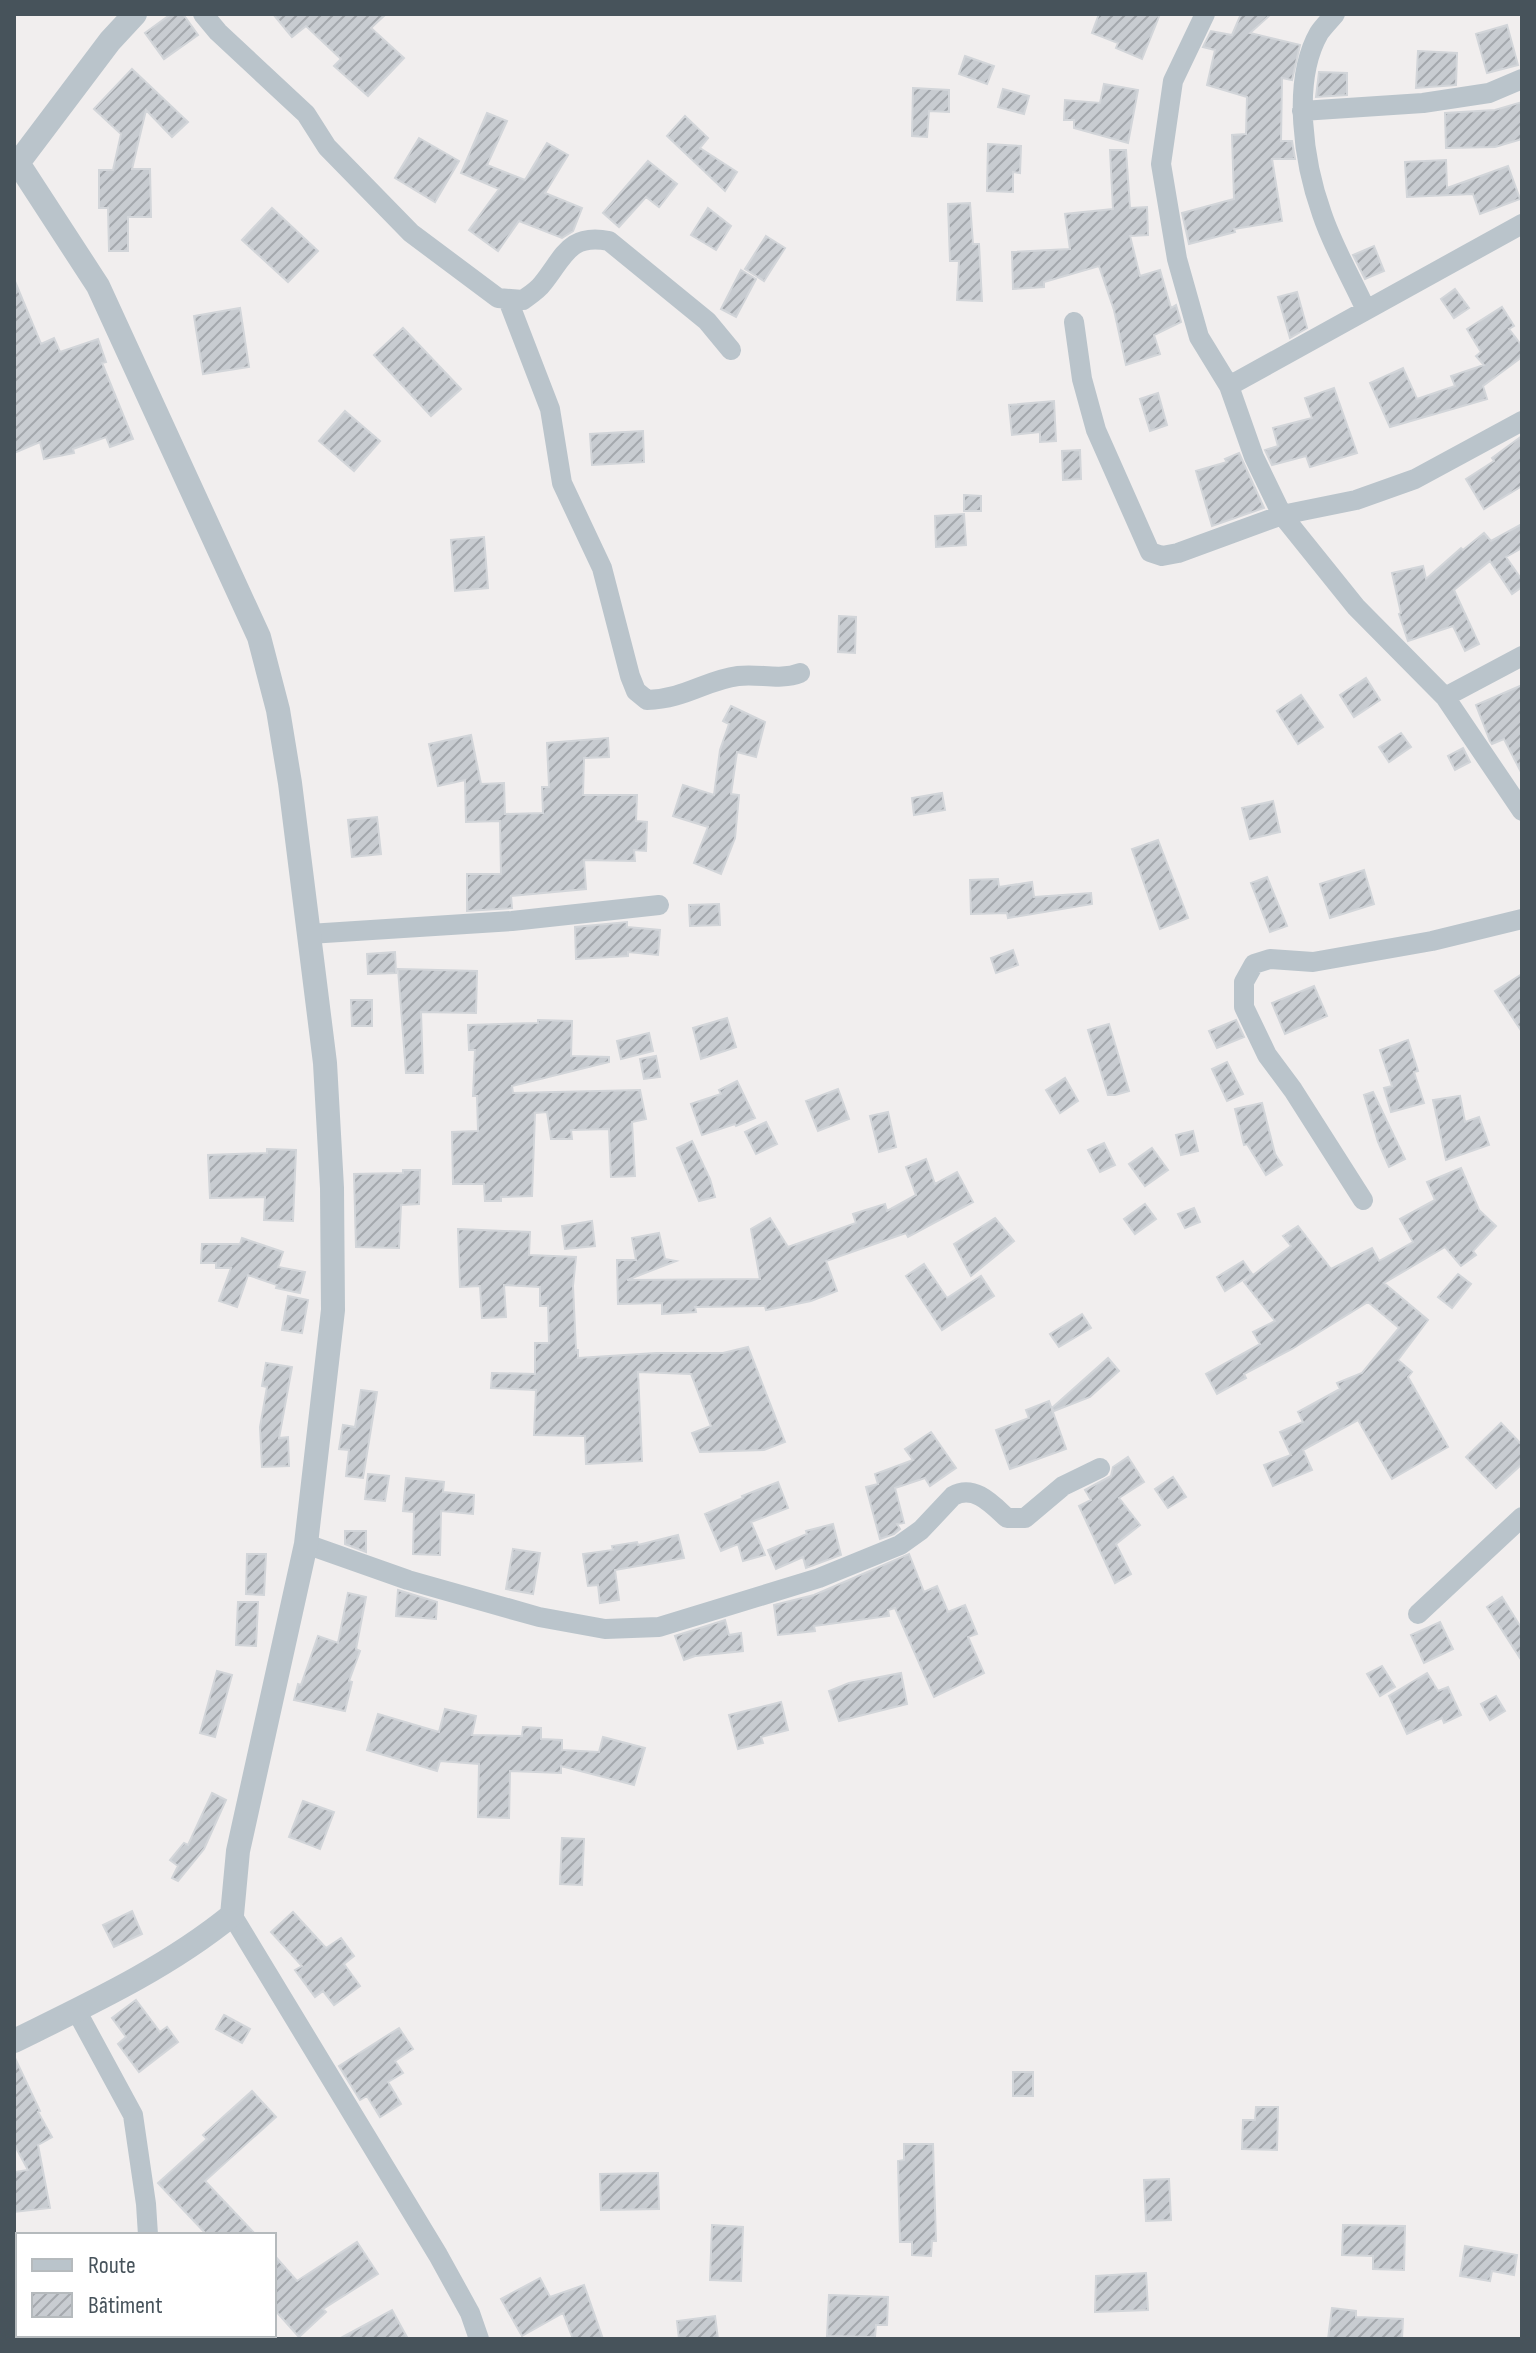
<svg xmlns="http://www.w3.org/2000/svg" width="1536" height="2353" font-family="'Sofia Sans Condensed',sans-serif">
<style>
.building{fill:url(#building-hatch);stroke:#d2d5d9;stroke-width:2}
.lines{fill:none;stroke-linecap:round;stroke-linejoin:round}
.minor{stroke:#bac4cb;stroke-width:20}
.tertiary{stroke:#bac4cb;stroke-width:24}
</style>
<defs>
<pattern id="building-hatch" width="6" height="6" patternUnits="userSpaceOnUse" patternTransform="scale(2)"><rect width="6" height="6" fill="#c8ccd1"/><path d="M-1 1l2-2M0 6l6-6M5 7l2-2" fill="none" stroke="#a4a8ad"/></pattern>
</defs>
<rect width="100%" height="100%" fill="#f1eeee"/>
<path class="building" d="M171,14H183L198,35L164,59L145,33Z
M273,14H386L371,28L404,58L368,96L334,66L341,59L306,26L292,37Z
M1099,14H1160L1142,59L1116,48L1118,43L1092,33Z
M1241,14H1271L1250,33L1300,45L1292,80L1282,78L1281,141H1292L1295,159H1272L1282,221L1234,229L1235,232L1189,244L1182,213L1234,199L1232,135L1246,134L1247,97L1207,85L1215,50L1203,47L1211,31L1232,35Z
M1507,25L1518,65L1487,73L1476,34Z
M1418,51L1457,53L1456,85L1416,88Z
M965,56L994,66L987,84L959,74Z
M132,69L188,122L172,137L146,110L132,169H150L151,217H128V251H109L108,208H99V170H113L121,134L94,109Z
M1319,72L1347,73V95L1316,97Z
M1104,84L1138,90L1128,143L1074,128V120H1064L1065,100L1100,103Z
M913,88L949,90V112L929,111L927,137L912,136Z
M1003,89L1029,96L1024,114L998,107Z
M1522,102V139L1495,147L1446,148L1445,113L1495,110Z
M487,113L507,121L487,165L525,180L547,143L568,155L545,193L582,208L573,231L562,238L519,221L498,251L469,230L499,189L461,173Z
M685,116L708,138L700,148L737,172L725,191L667,136Z
M419,138L459,161L435,202L395,178Z
M988,144L1021,146L1020,173L1013,172V192L987,191Z
M1110,150H1126L1130,208L1147,207L1148,235L1130,236L1140,276L1160,270L1171,308L1176,305L1181,322L1154,335L1160,354L1126,365L1114,310L1099,266L1044,282V287L1013,289L1012,252L1070,249L1065,214L1113,209Z
M1446,160L1447,188L1508,166L1520,199L1480,214L1473,194L1407,197L1405,162Z
M648,161L677,184L659,207L646,197L619,227L603,213Z
M970,203L973,244H979L982,301L957,300L959,261H950L948,204Z
M272,208L318,251L288,282L242,240Z
M708,208L731,226L716,250L691,235Z
M766,236L785,248L764,281L745,269Z
M1374,246L1384,271L1365,279L1353,255Z
M741,270L756,279L736,317L721,309Z
M14,279L41,344L54,338L60,352L98,339L106,362L102,363L133,439L110,447L106,437L73,449L74,453L44,459L40,442L14,453Z
M1455,289L1469,308L1454,318L1441,299Z
M1297,292L1307,328L1290,338L1278,297Z
M1502,307L1514,326L1509,329L1522,346V357L1483,386L1487,399L1390,427L1370,383L1403,368L1417,399L1455,386L1451,376L1484,365L1476,356L1481,352L1467,329Z
M240,308L249,367L203,374L194,316Z
M403,328L461,389L431,416L374,355Z
M1334,388L1357,453L1310,467L1306,456L1272,465L1265,450L1278,446L1273,428L1312,418L1305,398Z
M1158,393L1167,425L1150,431L1140,399Z
M1054,401L1056,441L1040,442V432L1012,435L1009,405Z
M345,411L380,441L354,471L319,441Z
M643,431L644,462L592,465L590,434Z
M1522,436V486L1484,509L1466,479L1494,461L1492,458Z
M1080,450L1081,479L1063,480L1062,451Z
M1239,453L1264,508L1212,526L1196,471L1227,462L1225,459Z
M964,495L981,496V511H964Z
M964,514L966,545L936,547L935,516Z
M1522,524V548L1506,557L1522,580V587L1512,594L1490,561L1454,590L1479,644L1465,651L1453,626L1408,641L1399,614L1401,613L1392,573L1423,566L1426,579L1461,548L1463,550L1484,533L1491,541Z
M484,537L488,588L455,591L451,540Z
M839,616L856,617L855,653L838,652Z
M1366,678L1380,700L1354,717L1340,695Z
M1522,685V774L1504,739L1492,744L1490,741L1476,705Z
M1301,695L1323,727L1298,744L1277,711Z
M731,706L765,722L756,757L737,752L731,794L739,795L735,838L721,874L694,863L708,827L673,816L683,785L714,795L720,750L729,724L723,721Z
M1401,733L1411,747L1389,762L1379,747Z
M471,735L481,784L504,783L505,814L543,813L542,787H549L547,743L608,738L609,757L584,758L583,795H637L636,821L647,822L646,851L634,850L635,861L584,860L586,889L511,896L512,908L467,911V874H501L500,821L466,822L465,780L438,786L429,744Z
M1463,748L1470,762L1455,770L1448,756Z
M942,793L945,810L914,815L912,798Z
M1273,801L1280,832L1250,839L1242,808Z
M377,817L381,854L352,857L348,820Z
M1158,840L1188,918L1160,929L1132,849Z
M1364,870L1374,904L1330,918L1320,884Z
M1267,877L1287,926L1270,932L1251,883Z
M998,879L999,887L1032,882L1034,897L1091,893L1092,904L1008,918L1007,913L971,914L970,880Z
M719,904L720,925L690,926L689,905Z
M627,922V927L660,930L658,955L628,952V956L576,959L575,927Z
M1013,950L1018,965L996,973L991,958Z
M395,952L396,973L368,974L367,954Z
M398,969L477,971L476,1013L421,1012L423,1073H406Z
M1522,974V1032L1495,991Z
M1314,986L1327,1016L1285,1034L1272,1003Z
M351,1000H372V1026H352Z
M727,1018L736,1047L701,1059L693,1028Z
M538,1020L572,1021L571,1056L609,1057V1062L512,1086L513,1093L640,1090L646,1119L632,1122L635,1176L611,1177L609,1129L571,1130L572,1139H551L547,1112L535,1113L532,1196L501,1197V1201H485L484,1184H453L452,1132L478,1131L477,1096H473L475,1050H469L468,1025L538,1023Z
M1236,1020L1244,1037L1217,1048L1209,1031Z
M1109,1024L1129,1091L1115,1095H1108L1088,1030Z
M649,1033L653,1051L621,1059L617,1041Z
M1408,1040L1418,1071L1414,1072L1424,1103L1391,1112L1384,1088L1392,1086L1380,1050Z
M656,1056L660,1077L644,1079L640,1059Z
M1227,1062L1243,1094L1227,1101L1212,1069Z
M1065,1078L1078,1101L1060,1113L1046,1090Z
M737,1081L755,1118L736,1126L735,1124L702,1135L691,1104L721,1094L719,1090Z
M838,1089L849,1119L818,1131L806,1101Z
M1373,1092L1405,1159L1389,1167L1378,1142L1364,1095Z
M1460,1096L1465,1122L1479,1117L1489,1145L1446,1160L1433,1100Z
M1262,1103L1275,1154L1282,1165L1266,1175L1247,1144L1244,1145L1235,1109Z
M888,1112L896,1147L879,1152L870,1116Z
M766,1122L777,1144L756,1154L745,1132Z
M1193,1131L1198,1151L1181,1155L1176,1135Z
M692,1141L710,1179L715,1197L699,1201L677,1148Z
M1104,1143L1115,1165L1100,1172L1088,1150Z
M1152,1148L1168,1170L1145,1186L1129,1164Z
M267,1149L296,1150L293,1221L264,1220L265,1197L210,1198L208,1155L267,1153Z
M926,1159L935,1184L957,1172L973,1202L908,1237L906,1233L826,1261L837,1291L811,1301L766,1310L765,1306L695,1307L696,1312L662,1314V1303L618,1304L617,1260H636L632,1238L659,1233L665,1259L676,1261L627,1280L760,1279L751,1229L770,1218L788,1247L856,1223L853,1214L885,1204L887,1211L916,1195L906,1167Z
M1461,1168L1479,1210L1496,1226L1473,1251L1476,1255L1461,1266L1445,1247L1384,1283L1428,1320L1398,1360L1412,1372L1408,1377L1448,1447L1392,1479L1358,1420L1303,1450L1312,1470L1273,1486L1264,1465L1291,1455L1280,1432L1303,1422L1298,1412L1340,1389L1337,1383L1362,1373L1399,1328L1368,1302L1292,1349L1244,1374L1246,1378L1217,1394L1206,1374L1260,1344L1253,1332L1275,1321L1244,1282L1291,1246L1283,1236L1298,1226L1331,1269L1372,1248L1379,1261L1413,1242L1400,1219L1435,1200L1427,1182Z
M403,1170H420L419,1204L401,1205L399,1248L356,1247L354,1174L403,1173Z
M1145,1204L1156,1219L1135,1234L1124,1219Z
M1194,1208L1200,1222L1185,1228L1178,1214Z
M995,1218L1014,1241L971,1276L954,1244Z
M592,1221L595,1246L565,1249L562,1226Z
M458,1229L530,1232L529,1255L576,1257L573,1286L576,1350H578V1358L656,1353H723L748,1347L785,1442L764,1450L700,1452L692,1433L711,1426L691,1374L638,1372L642,1461L586,1464L585,1436L534,1435L536,1390L491,1388L492,1373L535,1374V1343H549L548,1306H540V1287L504,1285L506,1317L482,1318L480,1286L460,1287Z
M242,1238L283,1252L278,1267L305,1272L300,1293L276,1288L277,1285L248,1275L237,1307L219,1301L231,1268H216V1263H201L202,1244H240Z
M1243,1261L1252,1274L1225,1291L1217,1277Z
M924,1264L947,1298L981,1276L994,1296L942,1330L906,1276Z
M1458,1274L1471,1284L1452,1308L1438,1297Z
M288,1296L308,1300L302,1333L282,1330Z
M1082,1314L1091,1328L1059,1347L1050,1334Z
M1108,1358L1119,1371L1090,1397L1054,1411L1052,1408Z
M266,1363L292,1367L279,1438L288,1437L289,1466L262,1467L260,1427L267,1387L262,1386Z
M361,1390L377,1392L363,1478L346,1476L349,1450L339,1449L343,1425L355,1427Z
M1049,1401L1066,1449L1010,1469L996,1430L1029,1418L1026,1410Z
M1501,1423L1522,1445V1464L1496,1488L1466,1457Z
M931,1432L956,1468L930,1486L925,1478L895,1488L904,1523L897,1524L900,1529L894,1534L880,1539L866,1487L878,1484L875,1474L913,1460L905,1449Z
M1128,1457L1144,1482L1119,1498L1140,1525L1116,1544L1131,1574L1115,1583L1079,1506L1091,1500L1085,1490L1111,1476L1113,1467Z
M368,1474L389,1476L385,1501L365,1499Z
M1173,1477L1186,1497L1168,1508L1155,1489Z
M406,1478L444,1482L443,1492L474,1495L473,1514L441,1511L440,1555L413,1554L414,1512L403,1511Z
M778,1482L788,1508L751,1522L765,1555L743,1561L738,1544L721,1551L705,1514L743,1498L742,1496Z
M833,1524L841,1555L806,1568L803,1557L776,1569L768,1550L807,1534L806,1531Z
M345,1531H366V1552L345,1544Z
M678,1535L684,1558L615,1570L619,1600L600,1603L598,1585L588,1586L583,1554L613,1550L612,1546L637,1542L638,1545Z
M513,1549L540,1553L533,1594L506,1589Z
M247,1554H266L264,1595L246,1594Z
M909,1554L924,1592L937,1586L948,1612L965,1605L977,1634L968,1637L984,1673L934,1697L895,1608L888,1610L889,1616L814,1626L815,1631L778,1635L774,1605L814,1595Z
M398,1590L437,1602L436,1619L396,1616Z
M348,1593L366,1597L356,1649L360,1651L349,1681L352,1682L345,1711L294,1700L298,1684L301,1685L318,1636L338,1643Z
M1502,1597L1522,1629V1661L1487,1607Z
M238,1602H258L256,1646L236,1645Z
M725,1620L729,1635L741,1633L743,1651L695,1656L684,1660L675,1636Z
M1440,1622L1453,1649L1424,1663L1411,1635Z
M1382,1666L1395,1687L1380,1696L1367,1674Z
M217,1671L232,1675L215,1737L200,1733Z
M901,1673L907,1704L839,1721L829,1691L849,1683Z
M1427,1673L1438,1691L1448,1687L1461,1715L1444,1723L1442,1718L1407,1734L1389,1696Z
M1496,1696L1505,1711L1490,1720L1481,1704Z
M781,1702L788,1730L761,1737L763,1743L738,1749L729,1715Z
M445,1709L476,1716L472,1735L522,1736L523,1727L541,1728V1739L562,1740V1750L599,1752L603,1737L645,1748L634,1785L561,1766V1773L510,1771L509,1818L478,1817L479,1764L440,1761L437,1771L367,1750L378,1714L439,1732Z
M212,1793L226,1800L204,1849L178,1881L172,1878L178,1866L170,1860L184,1843L188,1845Z
M303,1801L334,1812L320,1849L289,1837Z
M562,1838L584,1839L582,1885L560,1884Z
M132,1911L142,1934L114,1947L103,1925Z
M293,1912L326,1948L341,1938L354,1956L344,1964L360,1986L334,2005L323,1991L315,1997L295,1970L302,1966L271,1932Z
M136,2000L160,2032L167,2027L178,2042L139,2072L118,2044L126,2037L112,2018Z
M224,2015L250,2029L242,2043L216,2029Z
M399,2028L413,2049L395,2061L403,2073L388,2082L401,2104L380,2117L367,2096L360,2100L339,2066Z
M14,2056L40,2111L38,2112L52,2137L38,2145L50,2208L14,2212V2172L28,2170L14,2144Z
M1013,2072H1033V2096H1013Z
M252,2091L276,2117L205,2181L256,2235H207L158,2183L207,2139L203,2135Z
M1256,2107H1278L1277,2150L1242,2149L1243,2120H1255Z
M904,2144H933L936,2241H932L931,2256L912,2255V2242H900L898,2161L904,2160Z
M658,2173L659,2209L601,2210L600,2174Z
M1169,2179L1171,2220L1146,2221L1144,2180Z
M712,2225L743,2227L741,2281L710,2280Z
M1343,2225L1405,2226L1404,2270L1373,2269V2256L1342,2255Z
M357,2242L378,2274L323,2309L326,2312L299,2337L274,2309V2255L297,2281Z
M1465,2246L1517,2255L1514,2275L1492,2271L1490,2281L1460,2276Z
M1146,2273L1148,2310L1095,2312L1096,2276Z
M540,2278L550,2297L584,2285L603,2339H573L563,2313L522,2336L501,2299Z
M829,2295L888,2297L887,2325H876L875,2337L827,2336Z
M1332,2308L1356,2311V2317L1403,2319L1402,2339H1328Z
M392,2310L408,2339H339Z
M715,2316L718,2339H679L677,2321Z"/>
<g class="lines">
<path class="minor" d="M203,14L218,32L306,114L327,147L411,233L498,298L523,300C530,295 538,290 543,283C564,257 569,233 609,241L707,321L731,350
M1205,14L1173,81L1161,164L1177,259L1199,337L1229,386L1254,457L1282,515L1356,607L1445,697L1522,811
M1335,14C1330,20 1323,27 1319,33C1291,82 1304,164 1322,214C1333,247 1352,279 1366,310
M1302,111L1423,103L1489,93L1522,79
M508,300L550,409L562,483L602,568L630,676L636,691L647,700C685,699 706,680 738,676C759,673 780,681 800,673
M1074,322L1082,379L1096,430L1150,552L1162,556L1178,553L1282,515L1356,500L1415,479L1522,421
M1229,386L1522,224
M1445,697L1522,656
M309,934L512,921L659,905
M1363,1200L1293,1090L1267,1055L1244,1007V982L1254,964L1270,959L1313,962L1432,941L1522,919
M306,1544L408,1580L539,1617L605,1629L659,1627L819,1578L900,1545L921,1530L953,1496C974,1484 992,1504 1007,1518H1025L1063,1486L1100,1468
M1418,1614L1522,1517
M232,1915L438,2255L470,2313L479,2339
M76,2010L133,2115L146,2204L148,2235
M156,2335L157,2339"/>
<path class="tertiary" d="M14,2041C89,2004 167,1968 232,1915L238,1851L306,1544L333,1310L332,1188L325,1063L290,783L278,710L259,637L98,286L18,163L110,41L135,14"/>
</g>
<rect width="1536" height="2353" fill="none" stroke="#47535b" stroke-width="32"/>
<rect x="16" y="2233" width="260" height="104" fill="#ffffff" stroke="#b5babd" stroke-width="2"/>
<rect x="32" y="2259" width="40" height="12" fill="#bac4cb" stroke="#b5babd" stroke-width="2"/>
<text x="88" y="2273" font-size="24" fill="#47535b">Route</text>
<rect x="32" y="2293" width="40" height="24" fill="url(#building-hatch)" stroke="#b5babd" stroke-width="2"/>
<text x="88" y="2313" font-size="24" fill="#47535b">Bâtiment</text>
</svg>
